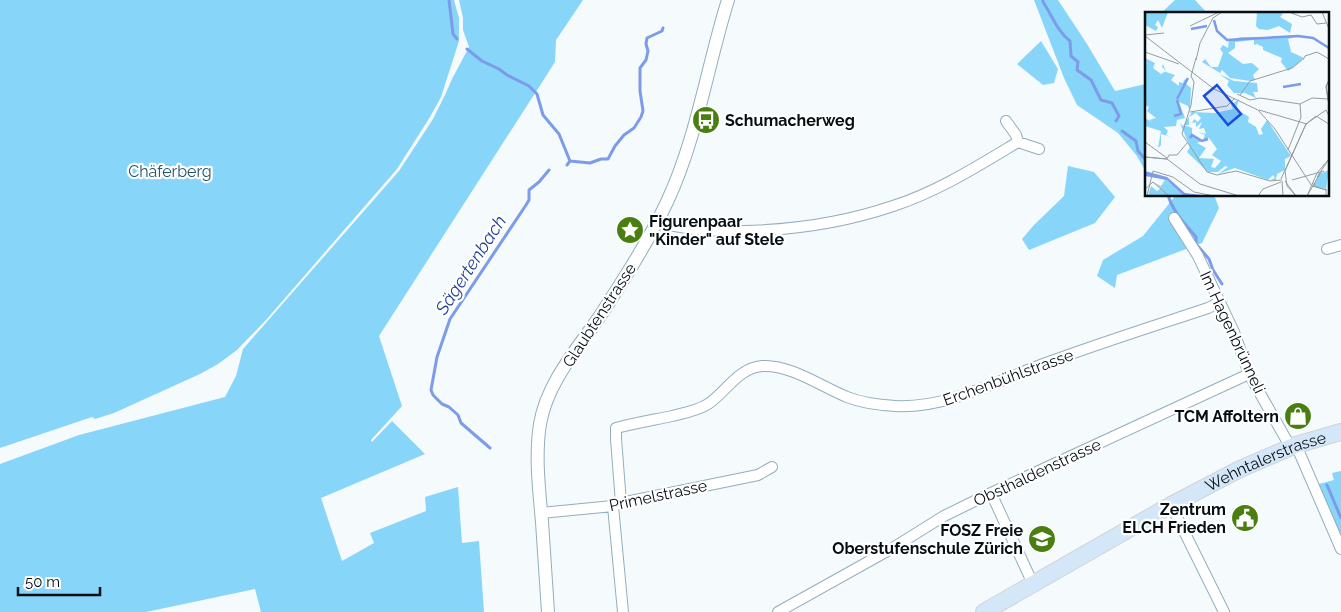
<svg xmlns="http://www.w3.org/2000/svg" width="1341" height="612" font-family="Raleway,sans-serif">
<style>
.green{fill:#87d5f9}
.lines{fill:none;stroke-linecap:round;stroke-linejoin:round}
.stream{stroke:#7c9cea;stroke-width:3}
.minor-casing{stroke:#93aebb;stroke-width:12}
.tertiary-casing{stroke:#93aebb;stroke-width:14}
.primary-casing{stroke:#d2d4d5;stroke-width:18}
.minor{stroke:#fff;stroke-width:10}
.tertiary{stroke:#fff;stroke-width:12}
.primary{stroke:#d4e7f9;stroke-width:16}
.labels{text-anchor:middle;stroke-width:4.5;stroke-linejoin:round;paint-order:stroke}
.poi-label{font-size:16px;font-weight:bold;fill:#050e13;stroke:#fff;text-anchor:end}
.park-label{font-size:16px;fill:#255468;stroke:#fff}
.street-label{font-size:16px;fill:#050e13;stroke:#fff}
.water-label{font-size:18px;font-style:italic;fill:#233e99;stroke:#fff}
.inset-river{fill:none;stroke:#7c9cea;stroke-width:2.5}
.inset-road{fill:none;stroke:#959c9f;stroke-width:1}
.view{fill:#1d4ed8;fill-opacity:0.15;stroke:#1d4ed8;stroke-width:2.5}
.inset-edge{fill:none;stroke:#050e13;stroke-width:2.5}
</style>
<rect width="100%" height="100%" fill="#f5fafd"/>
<path class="green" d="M0,0H454L459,18V41L441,97L430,117L397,169L266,320L237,350L218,364L200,374L114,413L95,419L92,417L0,448Z
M459,0H583L556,40L555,62L379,336L402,406L371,440L372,442L392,421L425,454L321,498L342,561L374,543L370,533L426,511L425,497L458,487L462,543L479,541L484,612H261L255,589L146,612H0V464L79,435L225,397L236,376L243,349L399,171L433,119L445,95L452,79L469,47L463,30V18Z
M1034,0H1058L1087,44L1115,91L1146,84V172L1137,156L1118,133L1077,105L1064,78Z
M1175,0H1195L1208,14H1160Z
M1041,41L1058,69L1054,83L1043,85L1017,64Z
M1068,166L1094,172L1115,197L1095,223L1029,250L1022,239L1034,225L1064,196Z
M1176,195H1214L1219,208L1202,243L1117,275L1115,288L1097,276L1103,260L1143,236Z
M1341,471V539L1319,484L1334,480L1332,473Z"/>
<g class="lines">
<path class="stream" d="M449,0L453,34L457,39
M1043,0V2C1052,15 1057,31 1070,41L1071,56L1078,62L1077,70L1091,80L1101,100L1112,103L1119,116L1116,121
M467,49L482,61L499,69L507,75L529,86L537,94L543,115L559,134L570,161L567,165
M1122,131L1136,141L1138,151L1146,160
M570,161L590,163L601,159H608L615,146L624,135L634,128L641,117L643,111L640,91V68L646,60L648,51L646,44L647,38L662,31L663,28
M1168,195C1173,212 1185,224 1196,237V244L1209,259L1213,270L1222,284
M490,448L461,423L458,415L449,407L442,404L433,395L431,390L437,357L450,319L526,205L529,200V190L539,182L549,170
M1327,485L1341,518"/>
<g class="minor-casing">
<path id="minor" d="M1006,121L1016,135L1018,142
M1174,218L1198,256L1234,332L1249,374L1291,448
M657,222C685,230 714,231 743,231C796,230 843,223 893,206C937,192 978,166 1018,142L1039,149
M1327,249L1341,245
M1296,445L1341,549
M991,493L1033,584
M621,503L616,439V428C635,423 653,420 672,416C684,413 697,411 708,404C726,392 738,368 762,366C790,364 822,387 847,397C862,403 879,405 895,406C947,409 999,380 1046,363C1100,343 1154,326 1208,308L1220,302
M1171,505L1224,612
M613,506L623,612
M541,513L613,506L621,503L758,475L772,467
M778,612L891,549L944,516L991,493L1249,374"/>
</g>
<g class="tertiary-casing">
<path id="tertiary" d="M548,612C546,582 544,552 542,522C539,489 535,456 540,424C547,383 577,349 600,316C624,279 648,242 667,202C697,138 707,67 728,0"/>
</g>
<g class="primary-casing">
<g id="primary">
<path id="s1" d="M984,612L1171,505L1240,469L1296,445L1341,432"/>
</g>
</g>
<use href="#minor" class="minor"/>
<use href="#tertiary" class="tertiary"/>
<use href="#primary" class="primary"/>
</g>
<defs>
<g id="bus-disc" transform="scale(1.4375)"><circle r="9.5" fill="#4b7e11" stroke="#fff"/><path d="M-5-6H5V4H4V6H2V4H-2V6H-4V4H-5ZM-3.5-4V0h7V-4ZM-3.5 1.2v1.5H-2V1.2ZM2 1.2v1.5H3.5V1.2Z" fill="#fff"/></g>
<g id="sight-disc" transform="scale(1.4375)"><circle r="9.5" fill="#4b7e11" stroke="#fff"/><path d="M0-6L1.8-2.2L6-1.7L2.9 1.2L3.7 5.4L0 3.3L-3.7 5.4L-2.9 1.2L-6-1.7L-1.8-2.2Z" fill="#fff"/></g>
<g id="shop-disc" transform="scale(1.4375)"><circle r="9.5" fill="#4b7e11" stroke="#fff"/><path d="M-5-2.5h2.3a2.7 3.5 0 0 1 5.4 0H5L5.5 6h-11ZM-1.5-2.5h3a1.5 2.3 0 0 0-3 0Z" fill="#fff"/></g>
<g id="civic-disc" transform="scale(1.4375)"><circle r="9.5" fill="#4b7e11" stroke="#fff"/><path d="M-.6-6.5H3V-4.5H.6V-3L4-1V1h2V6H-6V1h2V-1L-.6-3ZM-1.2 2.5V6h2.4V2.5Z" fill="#fff"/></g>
<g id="school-disc" transform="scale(1.4375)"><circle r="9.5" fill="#4b7e11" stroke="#fff"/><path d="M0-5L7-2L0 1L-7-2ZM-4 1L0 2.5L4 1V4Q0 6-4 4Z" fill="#fff"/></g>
</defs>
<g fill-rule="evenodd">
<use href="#bus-disc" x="706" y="120"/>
<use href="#sight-disc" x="630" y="230"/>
<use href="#shop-disc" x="1298" y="416"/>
<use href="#civic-disc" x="1245" y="518"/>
<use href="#school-disc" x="1042" y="539"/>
</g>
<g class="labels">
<g class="poi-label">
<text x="725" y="126" text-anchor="start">Schumacherweg</text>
<text x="649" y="227" text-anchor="start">Figurenpaar<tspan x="649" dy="18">"Kinder" auf Stele</tspan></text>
<text x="1279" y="422">TCM Affoltern</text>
<text x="1226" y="515">Zentrum<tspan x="1226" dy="18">ELCH Frieden</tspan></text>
<text x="1023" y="536">FOSZ Freie<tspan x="1023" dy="18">Oberstufenschule Zürich</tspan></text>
</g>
<g class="park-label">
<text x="170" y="177">Chäferberg</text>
</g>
<g class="street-label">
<text transform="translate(599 315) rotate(-57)" y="6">Glaubtenstrasse</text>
<text transform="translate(1233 332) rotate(65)" y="6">Im Hagenbrünneli</text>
<text transform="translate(1008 377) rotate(-20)" y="6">Erchenbühlstrasse</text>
<text dy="6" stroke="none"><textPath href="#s1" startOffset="320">Wehntalerstrasse</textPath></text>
<text transform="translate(1037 472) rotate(-25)" y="6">Obsthaldenstrasse</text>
<text transform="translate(658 495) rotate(-12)" y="6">Primelstrasse</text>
</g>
<g class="water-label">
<text transform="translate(471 265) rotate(-57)" y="6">Sägertenbach</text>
</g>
</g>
<g transform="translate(1145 12)">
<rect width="184" height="184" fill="#f5fafd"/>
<path d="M0,0H23L17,16L13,8L10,13L13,15L11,19L0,13ZM112,0H134L138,2L135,5L147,12L145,21L134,14L123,18L114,17L111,14ZM96,25H151L143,27L146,40L159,46L143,59L136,50L137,46L118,38V35L112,32L109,33V28L90,30V36L83,41L98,52L107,51L114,57L108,63L110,68L105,69L85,66L77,58L75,61L57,50L60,47L66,55H73L78,41L75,37L78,33L83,36L84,28ZM0,46L10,51L8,56L16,62L21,59L17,55L18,52L21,60L30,63L26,68L34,74V70L38,71L39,68L43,66L40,71L46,76L45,99L43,94L34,90L40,106L32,108L31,114L19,115L23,119L21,123L26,125L16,122V133L13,136L16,119L0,114V106L8,111L4,108L11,106L2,99L4,95L0,93ZM74,62L89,69L112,71L113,80H108L111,86L100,81H89L82,73L84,69ZM94,87L91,97L104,105L103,110L111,115L114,123L118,122L116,117L122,108L146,144L140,147V158L132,162L131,168H125L130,166L128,163L123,168L90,156L73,162L83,155L80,154L73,160H63L42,140L45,135L35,111L38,114L47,100L70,101L88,97L86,93ZM51,101L56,106L53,110L49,107L47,111L51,110V115L57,110L54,117L59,116L61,122L53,120L60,123L58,128L47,123V116L39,113H44V105ZM64,126L72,137L67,143L76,149L70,156L66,155L69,147L54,146L61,136L52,131ZM184,158L181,177L168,174L174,162ZM8,163L17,165L22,168L40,184H3L6,174L12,179L16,176L8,170L16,174L20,168Z" fill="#87d5f9" fill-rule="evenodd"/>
<path d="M0,159L22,165L40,181L64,184L38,183L22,168L0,164Z" fill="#7c9cea"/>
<path class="inset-river" d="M69,8L72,19L82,28L153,24L168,26L184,36M46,17L62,14M138,75L156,72M32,87L43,66M29,104L36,102L32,88M45,126L47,123L57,129L63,127"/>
<path class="inset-road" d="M144,0L157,5L166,3L172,12L181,11M177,0L184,17M45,14L74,0M0,23L19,21M0,24L69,77L113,98L130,117L161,165M0,40L34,52M51,48L55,31L68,6L77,0M158,48L160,44L172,40L184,47M184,68L181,75L184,90M92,82L105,88L115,86L155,92M95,83L105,69L147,56L157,48M183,89L181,74L184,68M46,93L37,122L62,160L72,163L91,159L125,169L137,168M46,93L49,70L46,64L51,46M114,98L162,112M45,100L82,94L90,86M0,130L22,146M143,138L156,105L155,92L167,86L184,87M0,145L22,147L24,143H32L42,131M0,145L22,147L55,172L94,184M8,159L28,165L49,180L69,184M172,161L184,147M161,165L167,174L182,178M172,165L184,147M136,167L161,112L171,104L184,112M147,168L179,159M137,169L138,184M140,169L151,184M169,171V174L181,178V184M0,177L8,170L24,184M2,184L8,159M113,184L118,177L136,170M151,184L142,174L140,159L161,112L181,98L184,104M162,184L172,161M162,184L176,160"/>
<path class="view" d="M72,73L96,102L83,113L59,84Z"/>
<rect width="184" height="184" class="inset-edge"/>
</g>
<path d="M18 587v8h82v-8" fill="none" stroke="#050e13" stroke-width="2.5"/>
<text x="25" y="587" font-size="15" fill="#050e13" stroke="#ffffff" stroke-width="4" paint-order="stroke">50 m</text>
</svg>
